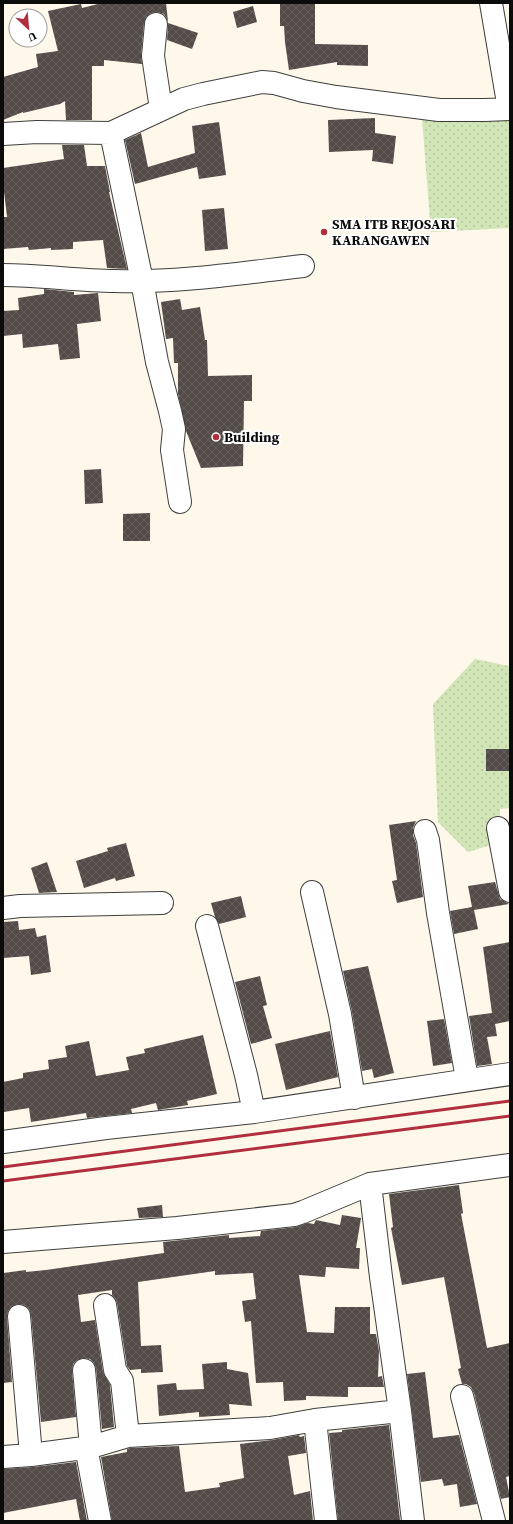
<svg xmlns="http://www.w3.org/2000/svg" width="513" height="1524" font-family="'Source Serif 4',serif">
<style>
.grass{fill:url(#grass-dots)}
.building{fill:url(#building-cross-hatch)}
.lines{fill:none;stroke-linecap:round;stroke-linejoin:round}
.minor-casing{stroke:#3e3e3e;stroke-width:24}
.minor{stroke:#fff;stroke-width:22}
.rail{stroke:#b02e3e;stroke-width:3}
.poi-dot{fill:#b02e3e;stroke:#fff;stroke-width:1.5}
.labels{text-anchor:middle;stroke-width:4;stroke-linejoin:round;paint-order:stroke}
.poi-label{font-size:14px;font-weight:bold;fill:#0b0b0b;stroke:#fff;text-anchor:start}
</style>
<defs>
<pattern id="grass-dots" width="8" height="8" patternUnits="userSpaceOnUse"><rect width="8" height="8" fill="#d2e5b7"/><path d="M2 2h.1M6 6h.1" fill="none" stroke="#b3c39c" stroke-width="1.8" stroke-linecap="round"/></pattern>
<pattern id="building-cross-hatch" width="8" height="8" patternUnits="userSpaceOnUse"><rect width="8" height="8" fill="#534b48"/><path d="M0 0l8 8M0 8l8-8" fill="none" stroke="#67605e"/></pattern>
</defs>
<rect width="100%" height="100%" fill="#fef8ea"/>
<path class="grass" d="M422,119L510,120V228L431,232Z
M475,659L509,666L510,808L500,809V842L468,852L438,822L433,704Z"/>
<path class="building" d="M102,3H166L168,21L164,14L158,12L151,13L146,17L144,23L141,55L142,64L104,60V66H92V120H66L65,101L60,104L23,113V112L3,120V77L38,67L36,54L58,51L48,11L81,4L82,8Z
M280,3H315V44L368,45V66L337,65V62L289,70L285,42L284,26H280Z
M253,6L257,22L237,28L233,12Z
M168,23L198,33L192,49L167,40Z
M375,118V133L396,136L393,164L372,161L373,150L329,152L328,120Z
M219,122L226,175L199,179L197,167L135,184L125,140L141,133L148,167L195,153L192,126Z
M62,145H84L87,166H105L110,192H109L127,269L107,268L103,240L73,242V249L51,250V248L29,250L28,247L3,249V217H7L3,183V168L64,159Z
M224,208L228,249L205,251L202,210Z
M44,289L74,292V295L98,293L101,321L77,324L80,358L60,360L58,344L23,348L22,334L3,336V311L19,310L18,298L44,294Z
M180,299L182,310L200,307L205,340H207L208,376L252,375V401H244L243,466L201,468L186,431L178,394V363H174L173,338L166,339L161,302Z
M101,469L103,503L85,504L84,470Z
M150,513V541H123V514Z
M486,749H510V771H486Z
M416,821L413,828V835L416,843L423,897L397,903L392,881L397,880L389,825Z
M126,843L135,876L116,881L115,878L84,888L76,861L108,851L107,848Z
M47,862L57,892L39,893L31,868Z
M495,882L500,899L509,904L474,910L478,929L454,934L450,911L472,907L468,886Z
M241,896L246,917L219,924L215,917L211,903Z
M18,921L19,930L35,928L37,937L46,935L51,972L31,975L29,956L3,958V922Z
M510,942V1021L495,1024L497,1036L487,1037L492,1064L477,1066L469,1016L492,1013L483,947Z
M368,966L394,1073L374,1078L372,1069L362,1071L352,1012L343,971Z
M260,976L267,1005L263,1006L272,1038L251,1044L235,982Z
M444,1019L452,1063L433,1066L427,1021Z
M330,1031L338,1077L286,1090L275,1044Z
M203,1035L217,1094L187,1101L188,1105L158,1110L156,1103L131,1109L132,1113L87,1118L86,1113L31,1122L29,1108L4,1112L3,1082L23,1078V1073L49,1069L48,1060L67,1057L65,1046L89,1041L96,1076L129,1070L126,1057L145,1053L144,1049Z
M459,1185L463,1213L461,1214L487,1348L510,1343V1476L506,1477L510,1497L501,1499L474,1393L471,1387L466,1384H462L458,1369L461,1368L444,1277L402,1285L391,1228L393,1227L389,1194Z
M162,1205L163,1217L139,1218L137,1208Z
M342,1215L361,1218L356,1248H360L359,1269L326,1267L325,1277L299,1275L307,1332L334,1333L335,1307H370V1334H376L379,1351L378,1377L382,1376L384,1387H348V1397L306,1396V1400L284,1401L283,1382L256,1383L251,1321L245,1322L242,1301L256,1299L253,1273L215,1275V1271L138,1282L141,1346L161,1345L163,1372L141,1373V1369L130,1370L127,1366L117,1303L115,1298L112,1295V1290L78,1295L81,1322L95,1320L103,1372L110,1385L114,1427L102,1429L96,1368L94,1363L90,1359L83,1358L77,1360L73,1364L72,1371L76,1417L41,1422L31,1315L29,1309L24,1305L18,1304L12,1306L8,1311L7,1317L12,1382L3,1383V1273L26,1270V1272L46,1270L164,1253L163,1242L229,1235V1238L260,1236L261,1231L296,1227L308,1223L314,1224L316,1220L340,1225Z
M227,1362V1369L248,1373L252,1406L229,1404L230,1415L199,1417V1412L159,1416L157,1385L176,1383L177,1390L204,1389L202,1364Z
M425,1372L433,1438L459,1435L477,1504L460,1507L457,1484L444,1486L442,1479L421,1482L407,1374Z
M389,1425L400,1520L338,1521L329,1433L342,1432V1430Z
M299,1435L300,1437L304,1436L306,1453L288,1456L294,1495L310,1491L313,1521H112L101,1457L127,1452V1449L130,1448L179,1446L185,1492L220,1487L219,1483L244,1478L240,1444L272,1440Z
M76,1462L87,1521H80L76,1499L3,1513V1469L33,1467Z"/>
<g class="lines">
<g class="minor-casing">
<path id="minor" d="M491,3L509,109
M156,24L153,56L161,109
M111,133L142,281L157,362L170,411L174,429L172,450L180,502
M3,134L37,132L111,133L184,99L203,94L262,82L274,83L303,91L336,97L439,110H485L510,109
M3,275C41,275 78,281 115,281C178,283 241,273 303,266
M498,828L510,891
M425,831L428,840L438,913L467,1079
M312,892L340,1014L354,1098
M3,908L20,906L162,903
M207,926L246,1075L254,1112
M3,1142L106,1128L254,1112L510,1074
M370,1184L381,1277L400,1411L413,1521
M3,1242L177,1228L294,1215L303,1212L370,1184L510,1165
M105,1305L115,1370L122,1381L128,1436
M19,1316L31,1455
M84,1370L91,1447
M462,1396L494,1521
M315,1420L326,1521
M86,1447L100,1521
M3,1457L31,1455L91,1447L128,1436L270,1428L315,1420L400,1411"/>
</g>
<use href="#minor" class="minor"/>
<path class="rail" d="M3,1167L510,1101
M3,1181L510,1116"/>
</g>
<g class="poi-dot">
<circle cx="324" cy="232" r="4"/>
<circle cx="216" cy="437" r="4"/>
</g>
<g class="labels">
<g class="poi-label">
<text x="332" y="229">SMA ITB REJOSARI<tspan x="332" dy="16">KARANGAWEN</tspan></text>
<text x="224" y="442">Building</text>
</g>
</g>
<rect width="513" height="1524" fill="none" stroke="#0b0b0b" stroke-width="8"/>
<g transform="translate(28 28) rotate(154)"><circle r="19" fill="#ffffff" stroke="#9d9d9d"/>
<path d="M0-3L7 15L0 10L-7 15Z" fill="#b02e3e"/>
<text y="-6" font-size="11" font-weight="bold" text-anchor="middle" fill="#0b0b0b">U</text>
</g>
</svg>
